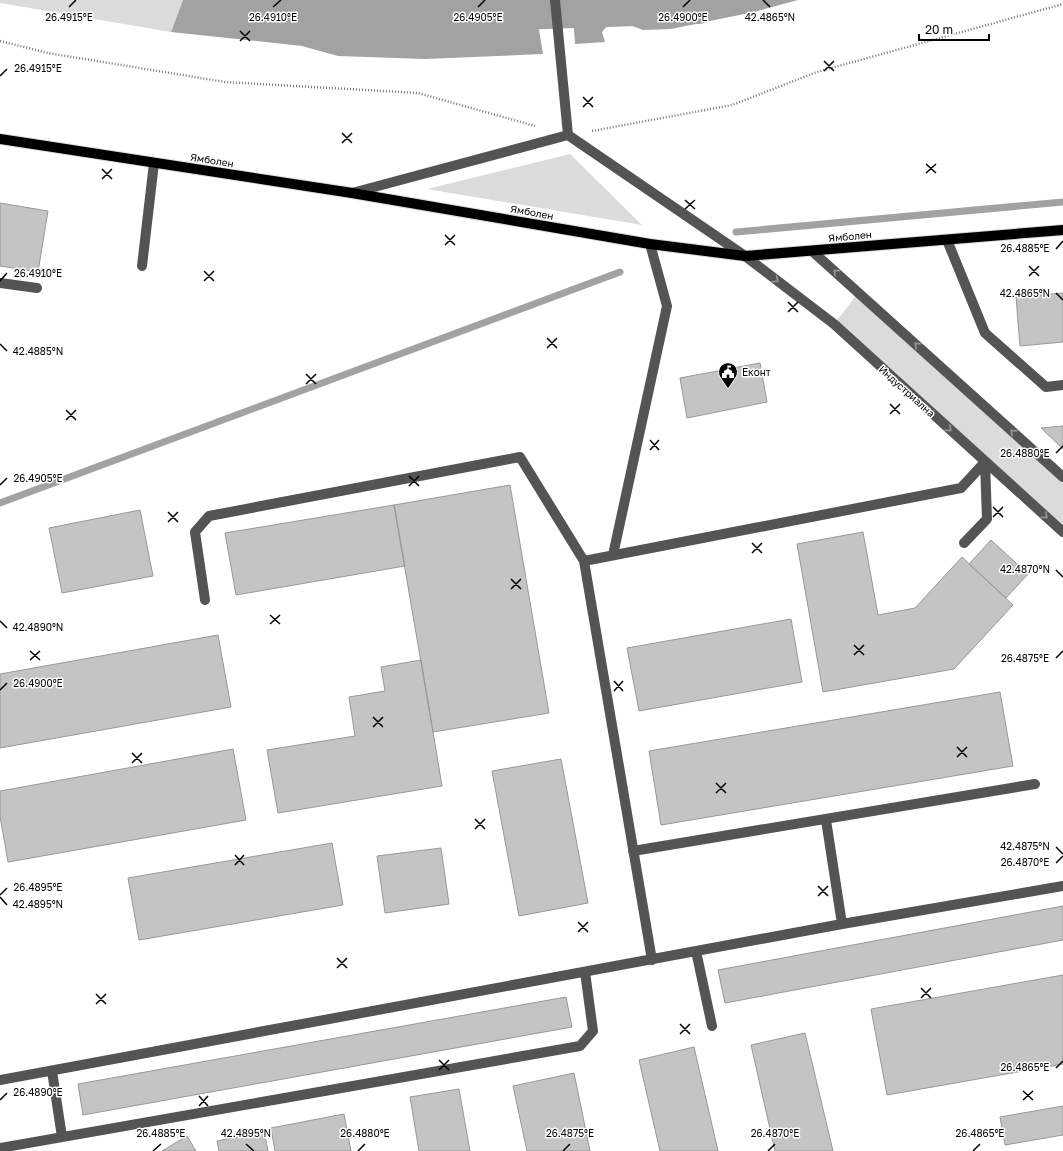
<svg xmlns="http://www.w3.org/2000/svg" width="1063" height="1151" font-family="'Golos Text',sans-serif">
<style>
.green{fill:#dbdbdb}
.water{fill:#a2a2a2}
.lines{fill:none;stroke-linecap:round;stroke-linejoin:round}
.stream{stroke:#a2a2a2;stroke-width:7}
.river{stroke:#a2a2a2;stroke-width:42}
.building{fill:#c4c4c4;stroke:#989898}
.major-casing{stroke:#dbdbdb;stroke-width:12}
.path{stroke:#767676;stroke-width:2.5;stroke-dasharray:1 2;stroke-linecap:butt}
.minor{stroke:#545454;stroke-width:10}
.major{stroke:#000;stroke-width:10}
.oneway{stroke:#989898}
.ticks{fill:none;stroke:#000;stroke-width:1.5}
.labels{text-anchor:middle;stroke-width:3;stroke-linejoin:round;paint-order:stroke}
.street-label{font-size:10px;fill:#000;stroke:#fff}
.poi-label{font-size:10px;fill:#000;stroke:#fff;text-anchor:start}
.ticks-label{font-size:10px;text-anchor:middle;fill:#000;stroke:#fff;stroke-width:3;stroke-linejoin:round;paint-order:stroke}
</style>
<rect width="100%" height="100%" fill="#fff"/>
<path class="green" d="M0,0H183L171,32L0,3Z
M570,154L642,225L427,189Z
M859,292L1063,477V532L834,324Z"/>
<path class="water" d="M183,0H534L543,54L425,59L338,56L302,46L171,32Z
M572,0H798L754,12L671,29L643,30L613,19L602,32L605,42L575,44Z"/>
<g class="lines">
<path class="stream" d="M736,232L1063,202
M0,503L620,272"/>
<path class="river" d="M425,0L456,11L698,3L705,0"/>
</g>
<path class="building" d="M0,203L48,211L38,272L0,266Z
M1063,293V342L1020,346L1016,297Z
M760,363L767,402L687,418L680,378Z
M1063,426V449L1041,428Z
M510,485L549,713L433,732L394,505Z
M394,505L405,566L236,595L225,533Z
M140,510L153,576L62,593L49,528Z
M863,532L878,615L915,608L962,557L1013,605L954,669L823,692L797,544Z
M991,540L1028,574L1006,598L969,564Z
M791,619L802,682L639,711L627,648Z
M218,635L231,707L0,748V674Z
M421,660L442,786L278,813L267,750L355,736L349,697L385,691L381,667Z
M1000,692L1013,766L661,825L649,751Z
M233,749L246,820L8,862L0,816V791Z
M561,759L588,903L519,916L492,771Z
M332,843L343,905L139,940L128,878Z
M441,848L449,904L385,913L377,856Z
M1063,906V940L725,1003L718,970Z
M1063,975V1064L887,1095L871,1009Z
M566,997L572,1027L83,1115L78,1084Z
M805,1033L833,1151H775L751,1045Z
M694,1047L718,1151H660L639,1060Z
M574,1073L590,1151H527L513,1086Z
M459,1089L470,1151H419L410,1097Z
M1063,1106V1135L1005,1145L1000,1117Z
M344,1114L351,1151H275L271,1128Z
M264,1131L268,1151H219L217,1141Z
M187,1136L196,1151H162Z"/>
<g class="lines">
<g class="major-casing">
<path id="major" d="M0,139L352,193L650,244L745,256L1063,230"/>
</g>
<path class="path" d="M0,41L48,53L225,82L418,93L535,126
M592,131L732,105L817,72L1063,4"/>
<path class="minor" d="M555,0L568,135
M352,193L568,135L745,256L834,324L1063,532
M947,240L985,333L1046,387L1063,385
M812,251L1063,477
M142,266L154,163
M0,283L37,288
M613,555L667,306L650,244
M584,561L961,488L985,462L987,519L964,543
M205,600L195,532L209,516L520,457L584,561L652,960
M826,820L842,924
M633,851L1035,784
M696,951L712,1026
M52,1071L62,1137
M0,1080L842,924L1063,886
M0,1148L580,1046L593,1031L585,972"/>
<use href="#major" class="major"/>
</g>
<defs><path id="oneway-chevron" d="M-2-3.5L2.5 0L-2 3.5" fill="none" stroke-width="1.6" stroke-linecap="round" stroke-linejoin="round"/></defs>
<g class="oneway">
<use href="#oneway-chevron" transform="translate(836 272) rotate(-139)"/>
<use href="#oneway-chevron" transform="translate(776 280) rotate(37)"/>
<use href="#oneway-chevron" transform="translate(917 345) rotate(-138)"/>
<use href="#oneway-chevron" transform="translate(949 429) rotate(42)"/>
<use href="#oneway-chevron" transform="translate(1013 432) rotate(-138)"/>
<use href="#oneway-chevron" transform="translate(1045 516) rotate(42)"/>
</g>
<path class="ticks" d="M763,0L770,7M69,7L76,0M273,7L281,0M478,7L485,0M683,7L690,0M240,31L250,41M240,41L250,31M824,61L834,71M824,71L834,61M0,76L7,69M583,97L593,107M583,107L593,97M342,133L352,143M342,143L352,133M926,164L936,173M102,169L112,179M926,173L936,164M102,179L112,169M685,200L695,209M685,209L695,200M445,235L455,245M445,245L455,235M1056,249L1063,241M1029,266L1039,276M204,271L214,281M1029,276L1039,266M0,281L7,273M204,281L214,271M1056,293L1063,300M788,302L798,312M788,312L798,302M547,338L557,348M0,344L7,351M547,348L557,338M306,374L316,384M306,384L316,374M890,404L900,414M66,410L76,420M890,414L900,404M66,420L76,410M650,440L659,450M650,450L659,440M1056,453L1063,446M409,476L419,486M0,485L7,478M409,486L419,476M993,507L1003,517M168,512L178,522M993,517L1003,507M168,522L178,512M752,543L762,553M752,553L762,543M1056,570L1063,577M511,579L521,589M511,589L521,579M270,615L280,624M0,621L7,628M270,624L280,615M854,645L864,655M30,651L40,660M854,655L864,645M1056,658L1063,651M30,660L40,651M614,681L623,691M0,690L7,683M614,691L623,681M373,717L383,727M373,727L383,717M957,747L967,757M132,753L142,763M957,757L967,747M132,763L142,753M716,783L726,793M716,793L726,783M475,819L485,829M475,829L485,819M1056,847L1063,854M235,855L244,865M1056,863L1063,856M235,865L244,855M818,886L828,896M0,895L7,888M818,896L828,886M0,897L7,905M578,922L588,932M578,932L588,922M337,958L347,968M337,968L347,958M921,988L931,998M96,994L106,1004M921,998L931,988M96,1004L106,994M680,1024L690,1034M680,1034L690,1024M439,1060L449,1070M1056,1068L1063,1061M439,1070L449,1060M1023,1091L1033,1100M199,1096L208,1106M0,1100L7,1093M1023,1100L1033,1091M199,1106L208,1096M246,1144L254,1151M153,1151L161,1144M358,1151L365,1144M563,1151L570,1144M768,1151L775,1144M973,1151L980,1144"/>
<defs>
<g id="civic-pin" transform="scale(1)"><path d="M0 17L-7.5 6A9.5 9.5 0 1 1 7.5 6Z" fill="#000" stroke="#fff"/><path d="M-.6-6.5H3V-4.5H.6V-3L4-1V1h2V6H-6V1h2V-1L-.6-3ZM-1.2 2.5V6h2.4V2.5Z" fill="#fff"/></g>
</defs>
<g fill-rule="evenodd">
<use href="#civic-pin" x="728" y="372"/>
</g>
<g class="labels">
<g class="street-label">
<text transform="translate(212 160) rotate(9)" y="4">Ямболен</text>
<text transform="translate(532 212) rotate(10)" y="4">Ямболен</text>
<text transform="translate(850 236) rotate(-5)" y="4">Ямболен</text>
<text transform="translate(907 391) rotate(42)" y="4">Индустриална</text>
</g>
<g class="poi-label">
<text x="742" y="376">Еконт</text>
</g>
</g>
<g class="ticks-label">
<text x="69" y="21">26.4915°E</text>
<text x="273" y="21">26.4910°E</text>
<text x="478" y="21">26.4905°E</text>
<text x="683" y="21">26.4900°E</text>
<text x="770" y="21">42.4865°N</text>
<text x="38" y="72">26.4915°E</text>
<text x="1025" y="252">26.4885°E</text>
<text x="38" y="277">26.4910°E</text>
<text x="1025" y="297">42.4865°N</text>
<text x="38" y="355">42.4885°N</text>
<text x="1025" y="457">26.4880°E</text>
<text x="38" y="482">26.4905°E</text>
<text x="1025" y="573">42.4870°N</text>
<text x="38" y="631">42.4890°N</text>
<text x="1025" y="662">26.4875°E</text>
<text x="38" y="687">26.4900°E</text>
<text x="1025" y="850">42.4875°N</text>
<text x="1025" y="866">26.4870°E</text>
<text x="38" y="891">26.4895°E</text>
<text x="38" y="908">42.4895°N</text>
<text x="1025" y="1071">26.4865°E</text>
<text x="38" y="1096">26.4890°E</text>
<text x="161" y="1137">26.4885°E</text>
<text x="246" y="1137">42.4895°N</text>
<text x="365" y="1137">26.4880°E</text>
<text x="570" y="1137">26.4875°E</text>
<text x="775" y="1137">26.4870°E</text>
<text x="980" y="1137">26.4865°E</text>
</g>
<path d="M919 34v6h70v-6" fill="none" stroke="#000000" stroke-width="2"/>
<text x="925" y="34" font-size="12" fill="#000000" stroke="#ffffff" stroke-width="3" paint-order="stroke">20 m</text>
</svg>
